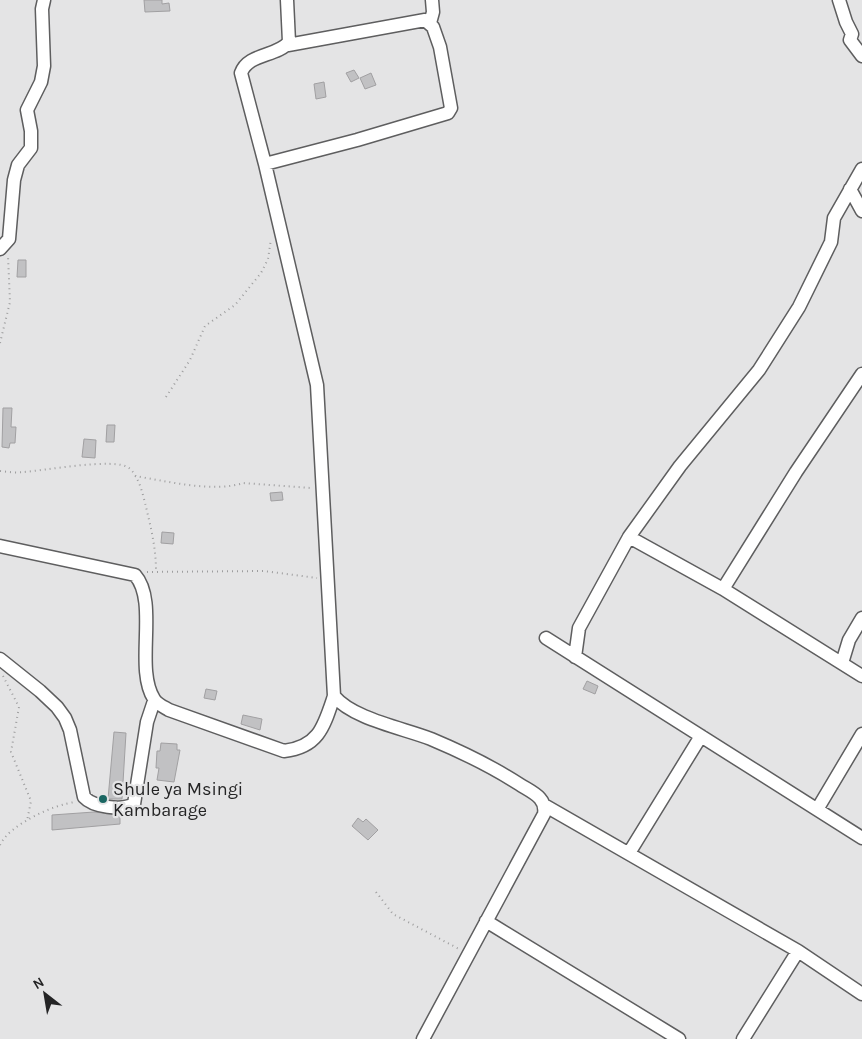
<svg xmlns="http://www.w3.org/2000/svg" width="862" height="1039" font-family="Karla,sans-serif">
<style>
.building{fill:#c1c1c3;stroke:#a1a0a2}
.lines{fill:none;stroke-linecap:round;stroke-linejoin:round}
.minor-casing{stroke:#5e5e5f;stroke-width:15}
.path{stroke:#9d9d9e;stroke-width:2;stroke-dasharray:1 4;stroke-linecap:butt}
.minor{stroke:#fff;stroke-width:12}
.poi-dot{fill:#1a6662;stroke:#e4e4e5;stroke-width:2}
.labels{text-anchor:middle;stroke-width:4.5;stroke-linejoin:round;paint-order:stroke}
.poi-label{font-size:18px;fill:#242425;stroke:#e4e4e5;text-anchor:start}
</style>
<rect width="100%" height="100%" fill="#e4e4e5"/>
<path class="building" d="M144,0H162V4L169,3L170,11L145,12Z
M354,70L359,78L351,82L346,73Z
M371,73L376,85L365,89L360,78Z
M324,82L326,97L316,99L314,84Z
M18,260H26V277H17Z
M3,408H12L11,427H16L15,443H10L9,448L2,447Z
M107,425H115L114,442H106Z
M84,439L96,440L95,458L82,457Z
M282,492L283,500L271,501L270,493Z
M162,532L174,533L173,544L161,543Z
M587,681L598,686L595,694L583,689Z
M206,689L217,691L215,700L204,698Z
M243,715L262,719L260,730L241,724Z
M114,732L126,733L122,799H108Z
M161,743L177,744V750H180L174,782L157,780L159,768H156L157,751H160Z
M94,812L120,815V824L52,830V815Z
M358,818L363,822L366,819L378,830L368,840L352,826Z"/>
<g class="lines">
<g class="minor-casing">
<path id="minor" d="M287,0L289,42C277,57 248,53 241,73L265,164L317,385L334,696C353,719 403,728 431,739C462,752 491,766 519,784C531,792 547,797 544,814L423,1039
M839,0L846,22L852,34L850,40L862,56
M430,23L433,12L432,0
M265,164L357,140L448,113L451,108L440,47L433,27L425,20L288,45
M850,189L862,211
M0,249L9,239L14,180L18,165L31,148V131L27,110L41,82L44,66L42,9L44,0
M629,537L723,589L862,676
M0,546L135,575C159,602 134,668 154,699C157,704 164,707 169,710L284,751C319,747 324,726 334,696
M723,589L796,472L862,374
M546,638L862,838
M575,657L579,628L629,537L680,466L759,370L799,307L831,242L834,218L862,169
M0,659L40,691L57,707L65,718L70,730L84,797C93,807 122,811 134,804L147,722L154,701
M842,663L849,640L862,618
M544,805L798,951L862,994
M818,808L862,734
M629,853L701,736
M486,921L679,1039
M743,1039L798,951"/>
</g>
<path class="path" d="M0,343L10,302L8,256
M166,397L190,360L205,326L235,305L261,273L268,259L271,239
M0,471C8,472 16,473 23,472C43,471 115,457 129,468C139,476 143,495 146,507C151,528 156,548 156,571
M135,476C166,481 214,493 243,483L311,488
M147,572L264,571L317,578
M3,676L19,707L11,752L31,801L27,821
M0,845C9,825 54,804 76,802
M376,892L393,914L459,949"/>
<use href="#minor" class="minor"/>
</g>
<circle class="poi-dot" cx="103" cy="799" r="5"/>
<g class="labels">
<g class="poi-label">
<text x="113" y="795">Shule ya Msingi<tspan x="113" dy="21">Kambarage</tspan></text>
</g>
</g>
<g transform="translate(45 994) rotate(329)" stroke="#e4e4e5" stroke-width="4" paint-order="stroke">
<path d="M0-4L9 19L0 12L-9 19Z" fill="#242425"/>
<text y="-8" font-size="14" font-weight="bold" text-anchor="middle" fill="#242425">N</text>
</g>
</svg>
